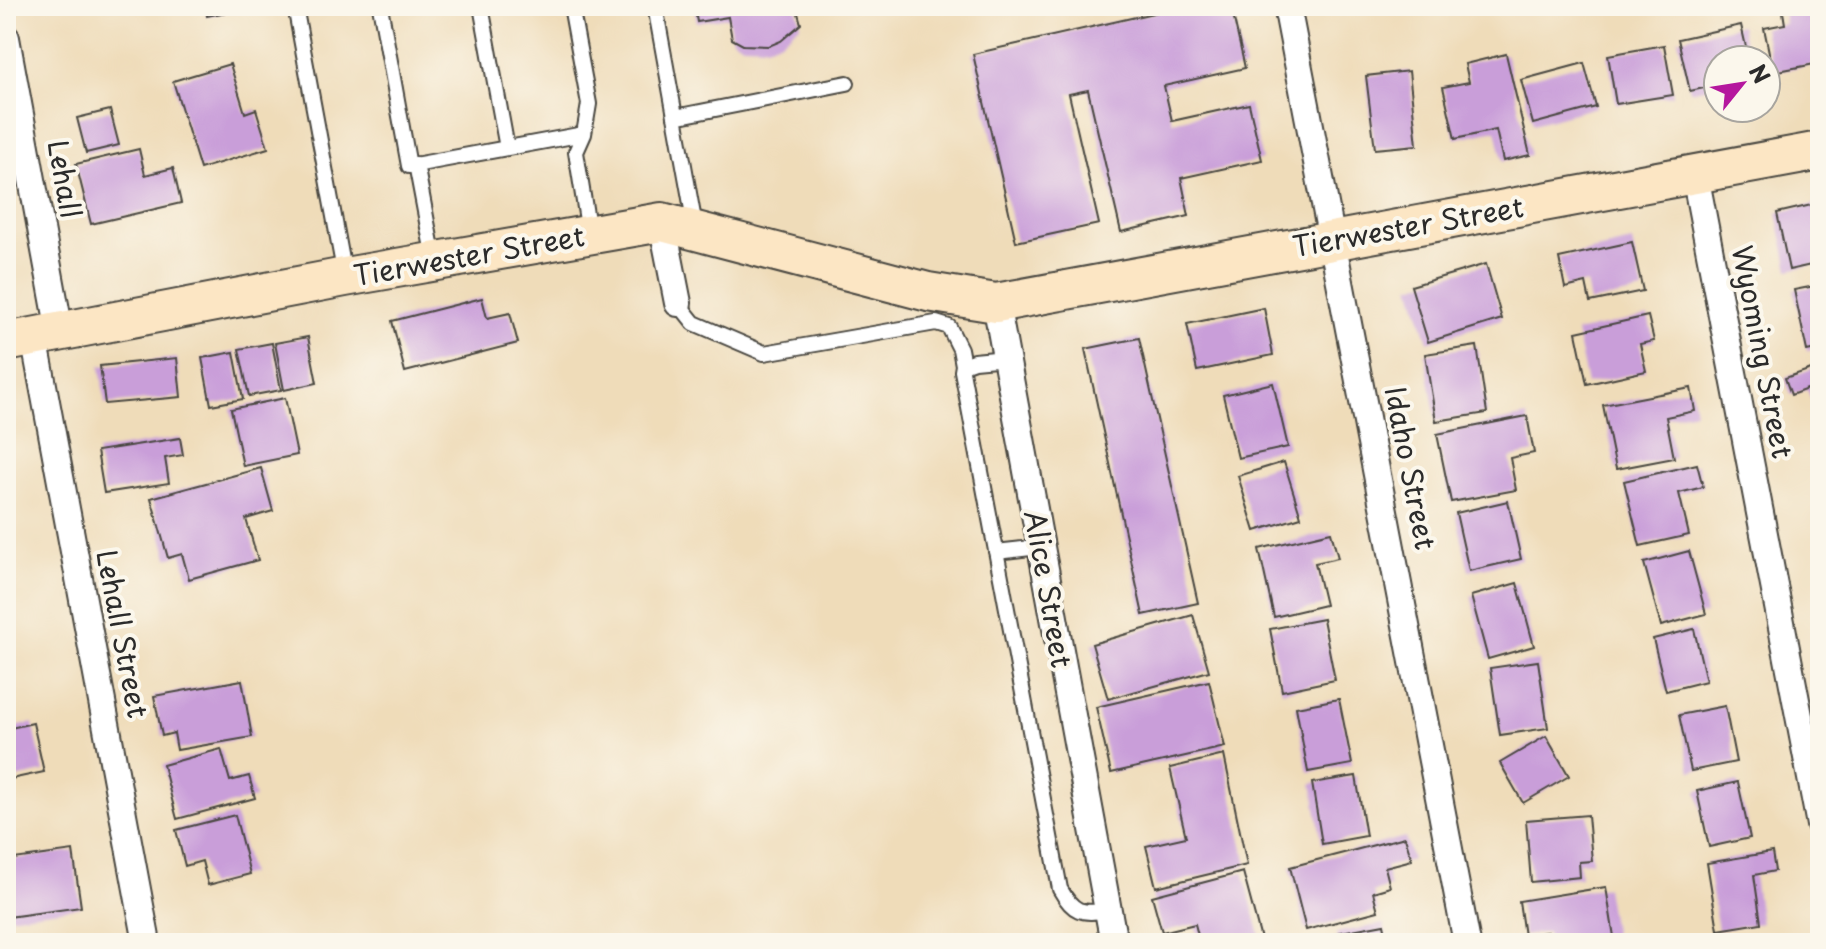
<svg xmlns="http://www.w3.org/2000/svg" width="1826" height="949" font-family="'Playpen Sans',sans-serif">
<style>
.building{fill:#c99ed9}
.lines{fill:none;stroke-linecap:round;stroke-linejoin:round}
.lane-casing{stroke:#484640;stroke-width:18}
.street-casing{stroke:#484640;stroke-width:30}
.secondary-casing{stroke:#484640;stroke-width:42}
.lane{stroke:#fff;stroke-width:14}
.street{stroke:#fff;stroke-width:26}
.secondary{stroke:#fce6c4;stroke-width:38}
.labels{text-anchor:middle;stroke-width:8;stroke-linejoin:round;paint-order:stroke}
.street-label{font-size:28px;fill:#2b2b2b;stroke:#fbf7ec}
</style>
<rect width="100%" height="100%" fill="#fbf7ec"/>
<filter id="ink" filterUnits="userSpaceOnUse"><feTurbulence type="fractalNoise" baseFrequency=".0125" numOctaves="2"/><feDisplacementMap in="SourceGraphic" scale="16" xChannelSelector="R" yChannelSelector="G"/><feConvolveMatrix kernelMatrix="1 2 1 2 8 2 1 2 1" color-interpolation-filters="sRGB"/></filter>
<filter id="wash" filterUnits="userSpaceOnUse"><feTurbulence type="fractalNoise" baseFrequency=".006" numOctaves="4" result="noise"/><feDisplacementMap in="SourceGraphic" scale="32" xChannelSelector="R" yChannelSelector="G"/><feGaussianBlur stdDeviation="1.8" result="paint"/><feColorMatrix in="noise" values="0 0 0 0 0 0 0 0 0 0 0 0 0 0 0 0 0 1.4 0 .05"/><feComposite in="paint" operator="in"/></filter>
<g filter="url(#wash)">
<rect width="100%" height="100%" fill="#efdcb9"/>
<g id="blocks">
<path class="building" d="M205,6H250V7L207,16Z
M694,6H796L801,24L781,41L769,46L743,45L732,39L728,17L697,22Z
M1184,6H1231L1245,68L1164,86L1172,121L1249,104L1262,160L1181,178L1189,216L1121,232L1088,90L1069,94L1099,224L1016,242L973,54Z
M1782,6H1820V63L1773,72L1764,28L1785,24Z
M1741,25L1749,60H1718V85L1690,91L1678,39Z
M1664,45L1673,95L1616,104L1608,55Z
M1506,54L1530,155L1503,161L1496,130L1455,139L1443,87L1469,82L1465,64Z
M1584,63L1596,107L1533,124L1521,80Z
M230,64L245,113L256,109L268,148L200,169L173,81Z
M1409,71L1417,145L1375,149L1366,76Z
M110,110L119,145L86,153L77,118Z
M139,149L145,175L173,168L181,203L91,224L76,164Z
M1820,203V263L1789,270L1777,213Z
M1632,242L1643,291L1590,302L1586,283L1565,288L1559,258Z
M1486,264L1502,319L1428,342L1411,286Z
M1820,285V348L1807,351L1794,290Z
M482,298L487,318L510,313L518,343L405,372L392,321Z
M1264,308L1273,355L1197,371L1187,324Z
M1648,316L1654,341L1640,344L1646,371L1587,384L1576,332Z
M308,337L317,383L284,390L275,343Z
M1139,338L1198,603L1143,615L1085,349Z
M272,343L281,390L249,396L239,349Z
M1477,346L1487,413L1436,421L1425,354Z
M234,352L243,399L211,405L202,358Z
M177,358L181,397L105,404L100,366Z
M1820,366V423L1807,389L1791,395L1785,378Z
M1273,383L1288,447L1238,458L1223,395Z
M1691,388L1695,411L1666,417L1674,458L1616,469L1603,405Z
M285,398L297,455L243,466L231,409Z
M1527,416L1534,453L1510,458L1516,490L1451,502L1437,434Z
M180,438L183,455L165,458L169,483L104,493L97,451Z
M1284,462L1301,517L1255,531L1238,476Z
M1697,464L1703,487L1679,493L1689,535L1640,546L1624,481Z
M261,468L273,511L246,519L258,560L189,579L182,554L168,558L151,498Z
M1508,501L1521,559L1469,571L1456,513Z
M1331,532L1338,558L1315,563L1325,605L1274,617L1259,549Z
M1689,551L1706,614L1661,626L1644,563Z
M1517,583L1534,646L1488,659L1471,596Z
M1193,615L1209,671L1108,699L1092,644Z
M1323,619L1335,680L1282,691L1270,629Z
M1694,629L1706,681L1666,691L1653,639Z
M1538,661L1548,728L1500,735L1490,668Z
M242,680L252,737L177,750L174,733L162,736L154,696Z
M1209,681L1225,747L1111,773L1096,707Z
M1339,699L1352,764L1308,772L1296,707Z
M1725,706L1736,762L1691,771L1679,715Z
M33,723L44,772L6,780V729Z
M1546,736L1569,776L1523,803L1500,763Z
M221,749L230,781L249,776L255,798L177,819L163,765Z
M1224,755L1247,865L1156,887L1146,846L1186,837L1170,768Z
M1356,776L1366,836L1322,844L1312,783Z
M1738,782L1750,838L1709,847L1697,791Z
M235,815L250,874L208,885L202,861L185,866L176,830Z
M1588,815L1592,861L1579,862L1580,877L1531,882L1526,820Z
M1405,837L1412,860L1385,867L1390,887L1373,892L1378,911L1306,930L1290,867Z
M73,851L81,907L8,917L6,860Z
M1772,852L1775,871L1754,875L1761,923L1718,930L1707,863Z
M1243,872L1262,943H1200L1195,924L1162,932L1152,896Z
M1606,887L1615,943H1549L1547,932L1524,936L1519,901Z
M1384,924L1388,943H1338L1336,933Z"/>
</g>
</g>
<g filter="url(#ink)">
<use href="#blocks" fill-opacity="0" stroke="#484640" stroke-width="2"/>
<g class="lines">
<g class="lane-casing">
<path id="lane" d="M295,6L345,276
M380,6L409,166L584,134
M481,6L507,148
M571,6L589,104L584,134L576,152L589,233
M655,6L695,226
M675,117L847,83
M416,164L434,259
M678,303L694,323L764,353L936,323L949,327L960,349L963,365
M1006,358L974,361L963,365L962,371L1060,889C1074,914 1081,913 1108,911
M996,552L1040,547"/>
</g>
<g class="street-casing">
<path id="street" d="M1287,6L1467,943
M6,38L60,332
M1695,175L1820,825
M662,222L678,303
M996,303L1114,943
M34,337L147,943"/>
</g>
<g class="secondary-casing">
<path id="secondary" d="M6,342L345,277L662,222L928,292L996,303L1820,151"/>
</g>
<use href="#lane" class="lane"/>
<use href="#street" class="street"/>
<use href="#secondary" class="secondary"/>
</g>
</g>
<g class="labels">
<g class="street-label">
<text transform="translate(64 179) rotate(80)" y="10">Lehall</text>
<text transform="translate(1408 227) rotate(-10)" y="10">Tierwester Street</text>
<text transform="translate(469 256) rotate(-10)" y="10">Tierwester Street</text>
<text transform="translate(1762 352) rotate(79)" y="10">Wyoming Street</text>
<text transform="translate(1410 468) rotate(79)" y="10">Idaho Street</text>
<text transform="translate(1048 589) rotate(80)" y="10">Alice Street</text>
<text transform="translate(122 634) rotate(79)" y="10">Lehall Street</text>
</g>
</g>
<rect width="1826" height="949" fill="none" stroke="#fbf7ec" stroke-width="32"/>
<g transform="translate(1742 84) rotate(60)"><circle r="38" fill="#fbf7ec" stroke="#a8a59f" stroke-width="2"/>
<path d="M0-6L14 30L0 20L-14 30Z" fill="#b5179e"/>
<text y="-12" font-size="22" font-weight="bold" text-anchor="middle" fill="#2b2b2b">N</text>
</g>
</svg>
